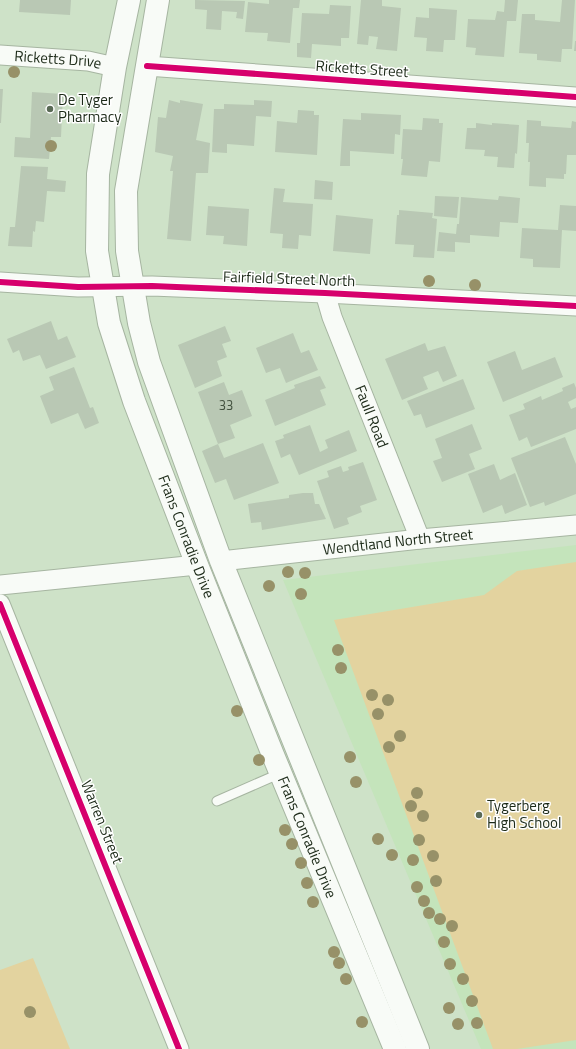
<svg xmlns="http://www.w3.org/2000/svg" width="576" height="1049" font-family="'Titillium Web',sans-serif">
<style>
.built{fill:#c4e4bb}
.green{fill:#e3d39f}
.building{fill:#b9c8b4}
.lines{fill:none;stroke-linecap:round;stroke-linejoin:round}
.service-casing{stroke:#a6b5a1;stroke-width:11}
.minor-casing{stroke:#a6b5a1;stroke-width:21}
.secondary-casing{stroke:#a6b5a1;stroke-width:24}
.service{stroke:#f8fbf7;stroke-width:9}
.minor{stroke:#f8fbf7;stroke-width:19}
.secondary{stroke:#f8fbf7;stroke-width:22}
.cycleway-casing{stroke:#fff;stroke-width:8}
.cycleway{stroke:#d6006c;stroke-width:6}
.tree{fill:#979168}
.poi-dot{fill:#5a6a56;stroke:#fff;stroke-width:1.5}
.labels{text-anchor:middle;stroke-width:3;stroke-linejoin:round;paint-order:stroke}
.number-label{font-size:13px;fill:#43523f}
.street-label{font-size:15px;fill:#1c2a18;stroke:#fff}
.poi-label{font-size:15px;fill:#1c2a18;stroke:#fff;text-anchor:start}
</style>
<rect width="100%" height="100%" fill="#cee2c8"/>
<path class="built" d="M576,545V1049H481L283,580Z"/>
<path class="green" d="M576,562V1040L517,1049H493L334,620L484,595L517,571Z
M33,958L70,1049H0V970Z"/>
<path class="building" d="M20,0H71L70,15L19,12Z
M195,0L245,1L243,19L236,18L237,12L222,11L221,30L206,29L207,10L195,9Z
M269,0H300L299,8H293L290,43L267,41L268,33L245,32L248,2L269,4Z
M361,0H382V6L401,8L397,51L376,49L378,37L369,36L368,45L357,44Z
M505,0H518L516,21H507L504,57L475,55L476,48L466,47L468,19L495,20L497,11L504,12Z
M562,0H575L572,49H562L561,62L537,60V54L519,53L522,14H535V20L560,22Z
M330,5L351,6L349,38H341V46L312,44L311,58L297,57V43H300L302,13L329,14Z
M429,8L457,10L455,40H444L443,52L426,51L427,38L414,37L416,17L429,18Z
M575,41H576V51H574Z
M0,89H3L1,123H0Z
M32,92L63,94L61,137H51L49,159L14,157L15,137L30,138Z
M169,100L180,103V100L203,104L196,140L210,143L208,173H196L191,241L167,239L173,171H170L173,156L155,152L158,117L166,118Z
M254,100L272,101L271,117L256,116L254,146L227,144V153L212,152L214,109H224V104L254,105Z
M298,110L314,111V115H319L317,155L275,152L277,121L297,123Z
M361,113L401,115L400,135L395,134L394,154L350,151V166H340L343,119L361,120Z
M423,118L439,119V123H443L440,162L429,161L427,177L401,175L403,159H401L403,129L422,130Z
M527,120L541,121V126L571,128L572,121L576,122V155H567L566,174H564V179L546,178V187L529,186L530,162H528L529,143H526Z
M476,123L492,125V123L519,125L517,154L515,153L514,168L497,167L498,157L484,156L485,150L465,149L467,128H476Z
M21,166L48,167L47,179L66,181L65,192L47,191L44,222L36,221L35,232L33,231L32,247L8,246L10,227H15Z
M315,180L333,182L332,200L314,199Z
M274,188L285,189L283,202L313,204L311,236L299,235L298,249L282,248L283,234L270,233Z
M435,196L459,197L457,218L434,216Z
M499,196L520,198L518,223L500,222L499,237L470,235V243L455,242V252L437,251L439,232L456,234L457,224H459L461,197L498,200Z
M560,205L576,206V231L562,230L560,268L533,267V259L520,258L522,228L558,230Z
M208,206L249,209L247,246L223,244L224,236L206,235Z
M399,210L433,213L432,218L437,219L434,258L413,257L414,245L395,244L397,215H399Z
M336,215L373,219L370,254L333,251Z
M51,321L58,340L67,336L76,357L46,369L40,355L23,361L19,350L13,353L7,339Z
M225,326L231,341L222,344L227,357L217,361L222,376L195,388L178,345Z
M293,333L301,353L309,350L318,370L286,383L280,368L266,373L256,348Z
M425,343L428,351L445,346L457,376L443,382L438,371L423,377L428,389L402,400L385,359Z
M515,351L522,370L555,357L563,377L503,402L487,362Z
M74,367L90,408L93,407L99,423L85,429L78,413L51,424L40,396L54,390L49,377Z
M320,376L326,388L320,390L326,405L275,426L265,400L295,388L294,385Z
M463,379L475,409L426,428L421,414L414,416L407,401Z
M224,382L229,395L242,390L252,416L230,425L235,438L218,444L198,392Z
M574,383L576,388V398L568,402L571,409L576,407V429L531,447L527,437L519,441L509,415L525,409L523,404L541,396L542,400L563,391L562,388Z
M472,424L482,449L469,454L475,469L442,482L433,461L442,458L435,439Z
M310,425L320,452L328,448L325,440L349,430L357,451L299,475L290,454L281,458L275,441L284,438L283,435Z
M565,437L576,464V494L545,506L544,502L530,507L511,458Z
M263,443L279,483L234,500L226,479L215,483L202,451L218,444L224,458Z
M363,462L377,500L360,506L362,512L347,518L349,524L334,529L317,481L329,477L327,471L341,466L343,472L349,470L348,467Z
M494,464L500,480L515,473L527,505L505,514L502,505L483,513L468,474Z
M303,493H313L315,504H319L326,519L262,530L261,522L251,523L248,504L289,498V495Z"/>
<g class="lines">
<g class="service-casing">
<path id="service" d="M217,801L281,773"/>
</g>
<g class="minor-casing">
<g id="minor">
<path id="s1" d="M0,55L88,61L115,67"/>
<path d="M147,66L576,97"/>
<path d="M0,282L78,287L152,286L325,293L576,306"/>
<path id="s2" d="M325,293L332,317L420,539"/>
<path id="s3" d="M221,561L420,539L576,525"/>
<path d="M0,585L197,565"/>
<path d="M0,604L179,1049"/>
</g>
</g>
<g class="secondary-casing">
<g id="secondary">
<path id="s4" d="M129,0L115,67L98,174L97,251L109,323L134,401L197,565L273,755L395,1049"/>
<path d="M158,0L126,191L127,251L139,323L149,362L221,561L418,1049"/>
</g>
</g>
<use href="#service" class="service"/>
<use href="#minor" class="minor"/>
<use href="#secondary" class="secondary"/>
<g class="cycleway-casing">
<path id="cycleway" d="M147,66L576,97
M0,282L78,287L152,286L325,293L576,306
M0,604L179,1049"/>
</g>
<use href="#cycleway" class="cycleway"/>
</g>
<g class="tree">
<circle cx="14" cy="72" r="6"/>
<circle cx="51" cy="146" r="6"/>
<circle cx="429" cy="281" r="6"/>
<circle cx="475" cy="285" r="6"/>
<circle cx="288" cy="572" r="6"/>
<circle cx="305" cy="573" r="6"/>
<circle cx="269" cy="586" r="6"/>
<circle cx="301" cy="594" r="6"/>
<circle cx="338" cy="650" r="6"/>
<circle cx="341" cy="668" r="6"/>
<circle cx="372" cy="695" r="6"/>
<circle cx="388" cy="700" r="6"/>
<circle cx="237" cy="711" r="6"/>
<circle cx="378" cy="714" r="6"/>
<circle cx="400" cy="736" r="6"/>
<circle cx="389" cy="747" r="6"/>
<circle cx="350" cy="757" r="6"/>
<circle cx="259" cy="760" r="6"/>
<circle cx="356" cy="782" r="6"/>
<circle cx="417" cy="793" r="6"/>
<circle cx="411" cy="806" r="6"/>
<circle cx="423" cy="816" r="6"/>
<circle cx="285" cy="830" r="6"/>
<circle cx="378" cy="839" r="6"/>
<circle cx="419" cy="840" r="6"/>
<circle cx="292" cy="844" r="6"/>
<circle cx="392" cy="855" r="6"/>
<circle cx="433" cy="856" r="6"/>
<circle cx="413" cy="860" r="6"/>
<circle cx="301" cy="863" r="6"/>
<circle cx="436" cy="881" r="6"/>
<circle cx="307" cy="883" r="6"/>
<circle cx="417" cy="887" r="6"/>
<circle cx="424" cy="901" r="6"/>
<circle cx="313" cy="902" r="6"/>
<circle cx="429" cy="913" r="6"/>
<circle cx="440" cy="919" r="6"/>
<circle cx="452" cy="926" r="6"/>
<circle cx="444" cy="942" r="6"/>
<circle cx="334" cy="952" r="6"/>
<circle cx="339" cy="963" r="6"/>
<circle cx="450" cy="964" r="6"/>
<circle cx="346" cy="979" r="6"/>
<circle cx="463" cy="979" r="6"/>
<circle cx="472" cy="1001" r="6"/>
<circle cx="449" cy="1008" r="6"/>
<circle cx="30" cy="1012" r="6"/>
<circle cx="362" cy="1022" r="6"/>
<circle cx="477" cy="1023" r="6"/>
<circle cx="458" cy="1024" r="6"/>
</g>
<g class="poi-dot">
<circle cx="50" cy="109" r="4"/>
<circle cx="479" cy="815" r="4"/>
</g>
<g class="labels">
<g class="number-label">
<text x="226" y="410">33</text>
</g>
<g class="street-label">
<text dy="5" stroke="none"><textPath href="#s1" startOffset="58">Ricketts Drive</textPath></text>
<text transform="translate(362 69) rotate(4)" y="5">Ricketts Street</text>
<text transform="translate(289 279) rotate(2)" y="5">Fairfield Street North</text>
<text dy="5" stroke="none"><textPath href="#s2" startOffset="132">Faull Road</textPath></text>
<text dy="5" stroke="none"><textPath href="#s4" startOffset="554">Frans Conradie Drive</textPath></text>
<text dy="5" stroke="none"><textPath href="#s3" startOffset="178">Wendtland North Street</textPath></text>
<text transform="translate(102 822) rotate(68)" y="5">Warren Street</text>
<text dy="5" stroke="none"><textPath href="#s4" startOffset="878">Frans Conradie Drive</textPath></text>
</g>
<g class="poi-label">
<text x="58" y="105">De Tyger<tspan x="58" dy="17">Pharmacy</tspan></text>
<text x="487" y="811">Tygerberg<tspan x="487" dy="17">High School</tspan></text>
</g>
</g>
</svg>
